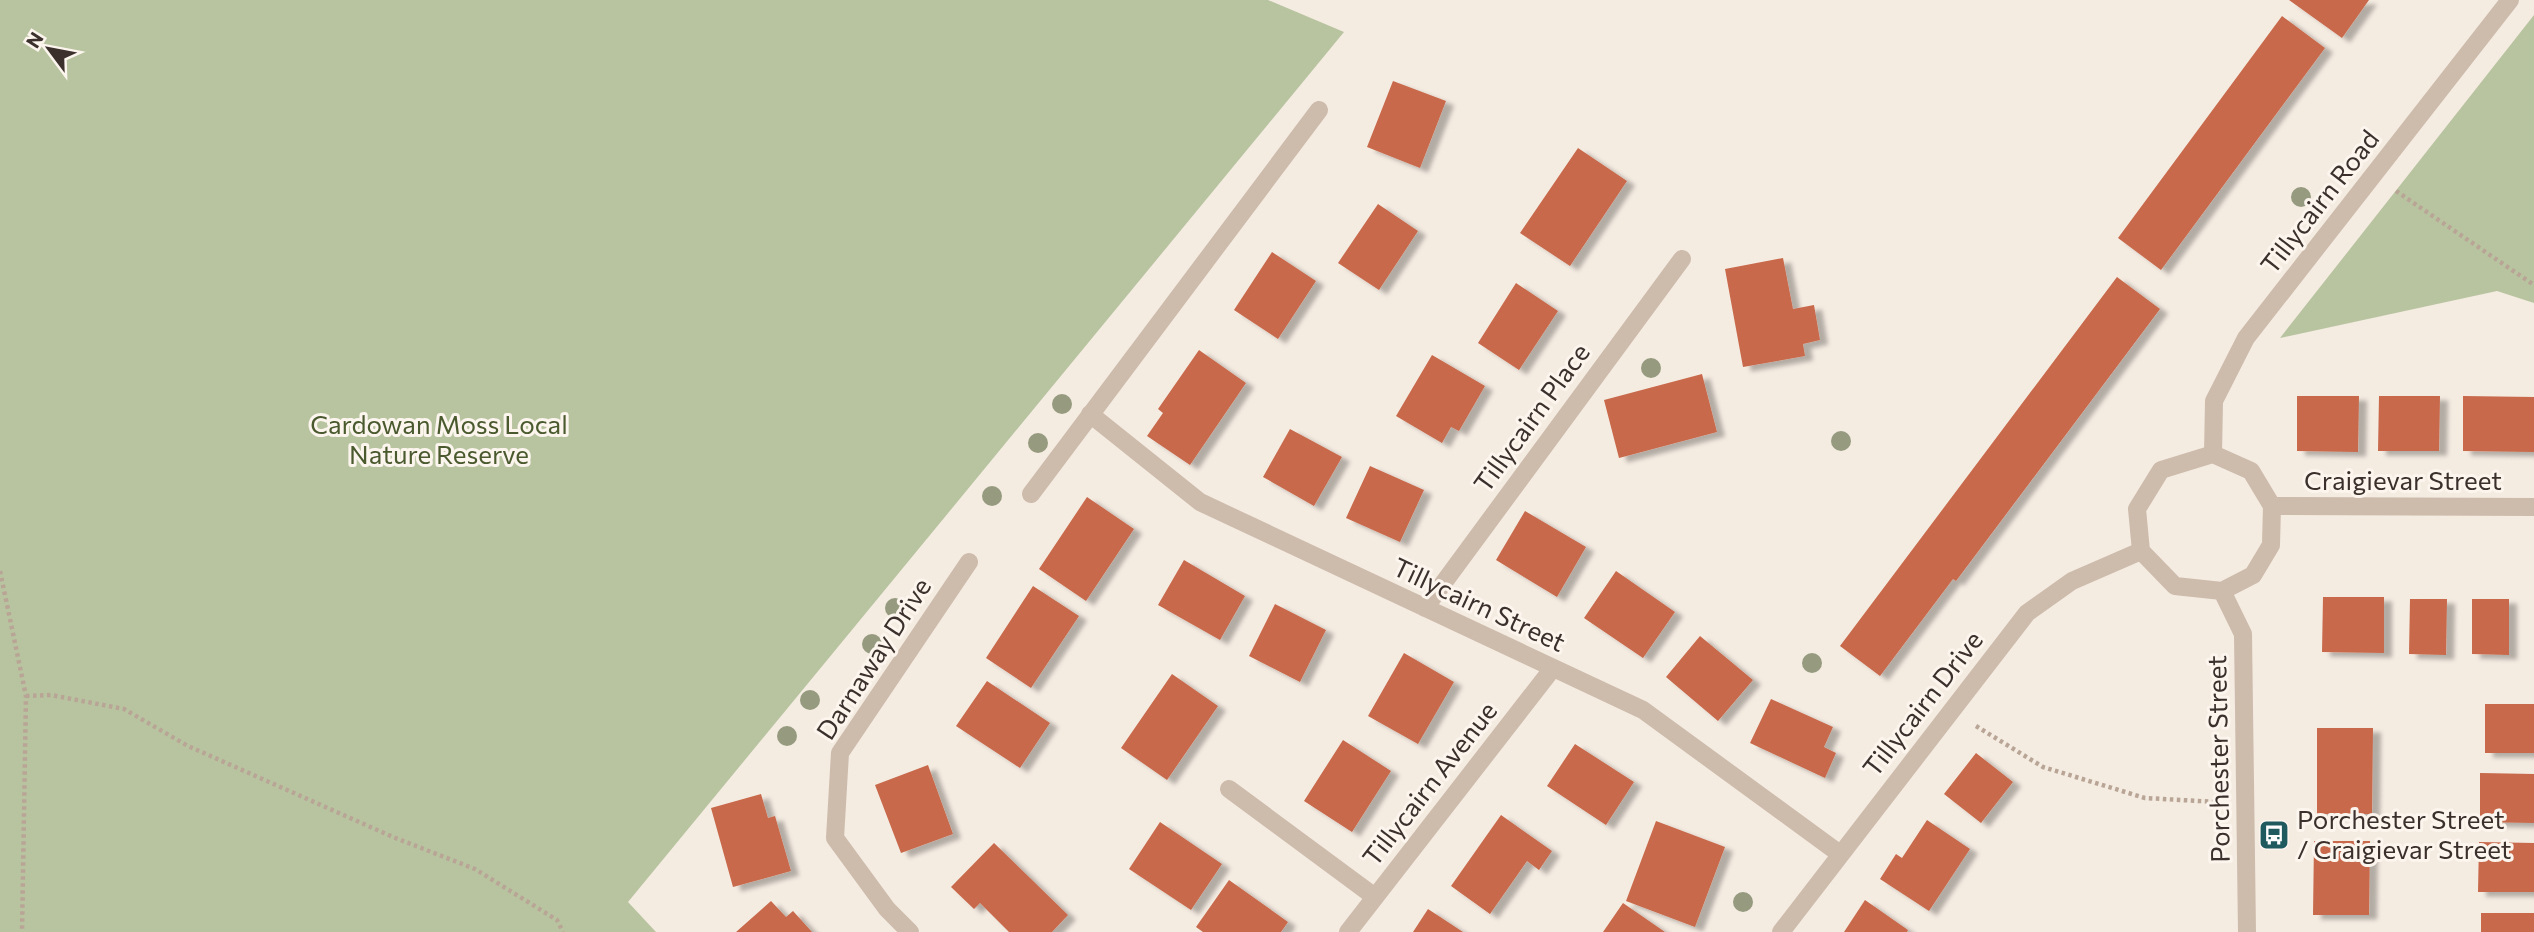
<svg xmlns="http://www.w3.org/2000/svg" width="2534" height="932" font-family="Commissioner,sans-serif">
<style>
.green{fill:#b8c4a0}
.building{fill:#c8694b;filter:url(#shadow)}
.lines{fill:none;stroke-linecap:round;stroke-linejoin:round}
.path{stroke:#b9a596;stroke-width:4.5;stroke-dasharray:3.5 3.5;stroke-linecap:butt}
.lane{stroke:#cdbbac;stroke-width:18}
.street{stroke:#cdbbac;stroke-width:18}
.tree{fill:#969b7f}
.labels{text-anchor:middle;stroke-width:6;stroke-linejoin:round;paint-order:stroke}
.street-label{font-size:26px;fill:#3b302b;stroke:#fbf5ee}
.park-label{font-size:26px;fill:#4a5a2e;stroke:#fbf5ee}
.poi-label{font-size:26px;fill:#3b302b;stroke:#fbf5ee;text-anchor:start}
</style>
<defs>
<filter id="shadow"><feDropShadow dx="8" dy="4.5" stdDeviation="2" flood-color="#0004"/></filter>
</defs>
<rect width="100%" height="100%" fill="#f4ebe1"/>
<path class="green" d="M0,0H1268L1344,32L628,902L656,932H0Z
M2534,15V303L2497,291L2280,338Z"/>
<path class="building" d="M2289,0H2369L2342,38Z
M2282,16L2325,48L2161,270L2118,238Z
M1393,81L1446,101L1420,168L1367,147Z
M1578,148L1627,181L1570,266L1520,233Z
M1378,204L1418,231L1379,290L1338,263Z
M1272,252L1316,281L1278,339L1234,310Z
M1783,258L1793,309L1814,305L1820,340L1803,344L1805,356L1743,367L1725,269Z
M2117,277L2160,309L1956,581L1953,579L1880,676L1840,646Z
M1516,283L1558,311L1519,370L1478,343Z
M1199,350L1246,383L1190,465L1147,436L1163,413L1158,409Z
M1432,355L1485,386L1459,431L1451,427L1442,443L1396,416Z
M1702,374L1717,432L1619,458L1604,400Z
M2297,396H2359L2358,452L2297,451Z
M2379,396H2440L2439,451H2378Z
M2463,396L2534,397V452L2463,451Z
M1290,429L1342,457L1314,506L1263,477Z
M1370,466L1424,490L1400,542L1346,518Z
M1087,497L1134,529L1086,601L1039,569Z
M1525,511L1586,547L1557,597L1496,560Z
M1184,560L1245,596L1220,640L1158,605Z
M1616,571L1675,612L1643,658L1584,618Z
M1033,586L1079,616L1031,688L986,658Z
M2323,597H2384V653L2322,652Z
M2410,599H2447L2446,655L2409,654Z
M2472,599H2509V655L2472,654Z
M1275,604L1326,630L1300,682L1249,656Z
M1700,636L1753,680L1718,721L1666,677Z
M1404,653L1454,682L1418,744L1368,716Z
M1172,674L1218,706L1167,780L1121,748Z
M987,681L1050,723L1020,768L956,726Z
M1771,699L1833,727L1824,747L1836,753L1825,778L1750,743Z
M2485,704H2534V753H2485Z
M2317,728H2373L2372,814H2317Z
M1343,740L1391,771L1352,832L1304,801Z
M1575,744L1634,782L1606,825L1547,786Z
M1976,753L2013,782L1981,823L1944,794Z
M928,765L953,834L901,853L875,785Z
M2480,773L2534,774V823L2480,822Z
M761,794L768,818L775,816L791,871L733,887L711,808Z
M1501,815L1552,851L1539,870L1527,861L1490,914L1451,886Z
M1927,820L1970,849L1929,911L1880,879L1896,854L1902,858Z
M1656,821L1725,847L1695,927L1626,901Z
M1160,822L1222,864L1191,910L1129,869Z
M2314,841H2370L2369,915H2313Z
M2479,842L2534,843V892H2478Z
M994,843L1068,915L1052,932H1009L980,903L974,909L951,887Z
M1229,880L1288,922L1281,932H1203L1196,927Z
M1865,900L1908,930L1907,932H1844Z
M771,901L786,917L793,911L812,932H736Z
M1623,903L1665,932H1603Z
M1428,909L1463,932H1413Z
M2481,913H2534V932H2481Z"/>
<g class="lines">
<path class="path" d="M2396,191L2534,285
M0,571L26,696L22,932
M26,696L51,695L124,709L188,746L393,837L475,869L557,920L563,932
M1976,726L2043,767L2145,798L2217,802"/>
<path class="lane" d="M1229,789L1375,897"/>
<path class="street" d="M1090,414L1200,502L1643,710L1840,854
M2213,454L2214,401L2246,338L2510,0
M2213,454L2251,471L2272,506L2271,545L2253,575L2222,591L2175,586L2141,551L2137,509L2161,470Z
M1031,494L1319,110
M2272,506L2534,507
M2222,591L2243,634L2247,932
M1425,608L1682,259
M910,932L887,909L835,838L840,753L969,562
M1348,932L1553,668
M1781,932L2027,613L2072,581L2141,551"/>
</g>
<g class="tree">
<circle cx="2301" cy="197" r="10"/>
<circle cx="1651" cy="368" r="10"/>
<circle cx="1062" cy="404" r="10"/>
<circle cx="1841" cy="441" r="10"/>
<circle cx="1038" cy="443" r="10"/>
<circle cx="992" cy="496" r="10"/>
<circle cx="895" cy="608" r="10"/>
<circle cx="872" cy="644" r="10"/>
<circle cx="1812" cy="663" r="10"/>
<circle cx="810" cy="700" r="10"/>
<circle cx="787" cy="736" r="10"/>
<circle cx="1743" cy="902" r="10"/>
</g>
<defs>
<g id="bus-square" transform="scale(1.575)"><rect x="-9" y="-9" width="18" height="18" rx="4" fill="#1f5a5e" stroke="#fbf5ee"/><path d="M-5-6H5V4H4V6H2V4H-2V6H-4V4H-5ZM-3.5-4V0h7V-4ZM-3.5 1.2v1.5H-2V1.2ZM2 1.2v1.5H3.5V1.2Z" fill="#fff"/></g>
</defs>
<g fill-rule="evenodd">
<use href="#bus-square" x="2274" y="835"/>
</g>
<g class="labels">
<g class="street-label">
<text transform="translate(2320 202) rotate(-52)" y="9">Tillycairn Road</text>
<text transform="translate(1532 418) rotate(-54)" y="9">Tillycairn Place</text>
<text x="2403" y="490">Craigievar Street</text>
<text transform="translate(1479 605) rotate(25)" y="9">Tillycairn Street</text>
<text transform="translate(874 659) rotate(-57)" y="9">Darnaway Drive</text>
<text transform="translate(1923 704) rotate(-52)" y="9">Tillycairn Drive</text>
<text transform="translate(2219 759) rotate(-91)" y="9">Porchester Street</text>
<text transform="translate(1430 784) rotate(-52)" y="9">Tillycairn Avenue</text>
</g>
<g class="park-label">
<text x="439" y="434">Cardowan Moss Local<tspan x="439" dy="30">Nature Reserve</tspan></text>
</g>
<g class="poi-label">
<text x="2297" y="829">Porchester Street<tspan x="2297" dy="30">/ Craigievar Street</tspan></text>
</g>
</g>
<g transform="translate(49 49) rotate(302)" stroke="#fbf5ee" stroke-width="5" paint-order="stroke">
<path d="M0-5L12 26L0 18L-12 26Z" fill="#3b302b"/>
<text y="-10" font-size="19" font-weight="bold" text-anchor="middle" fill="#3b302b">N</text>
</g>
</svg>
